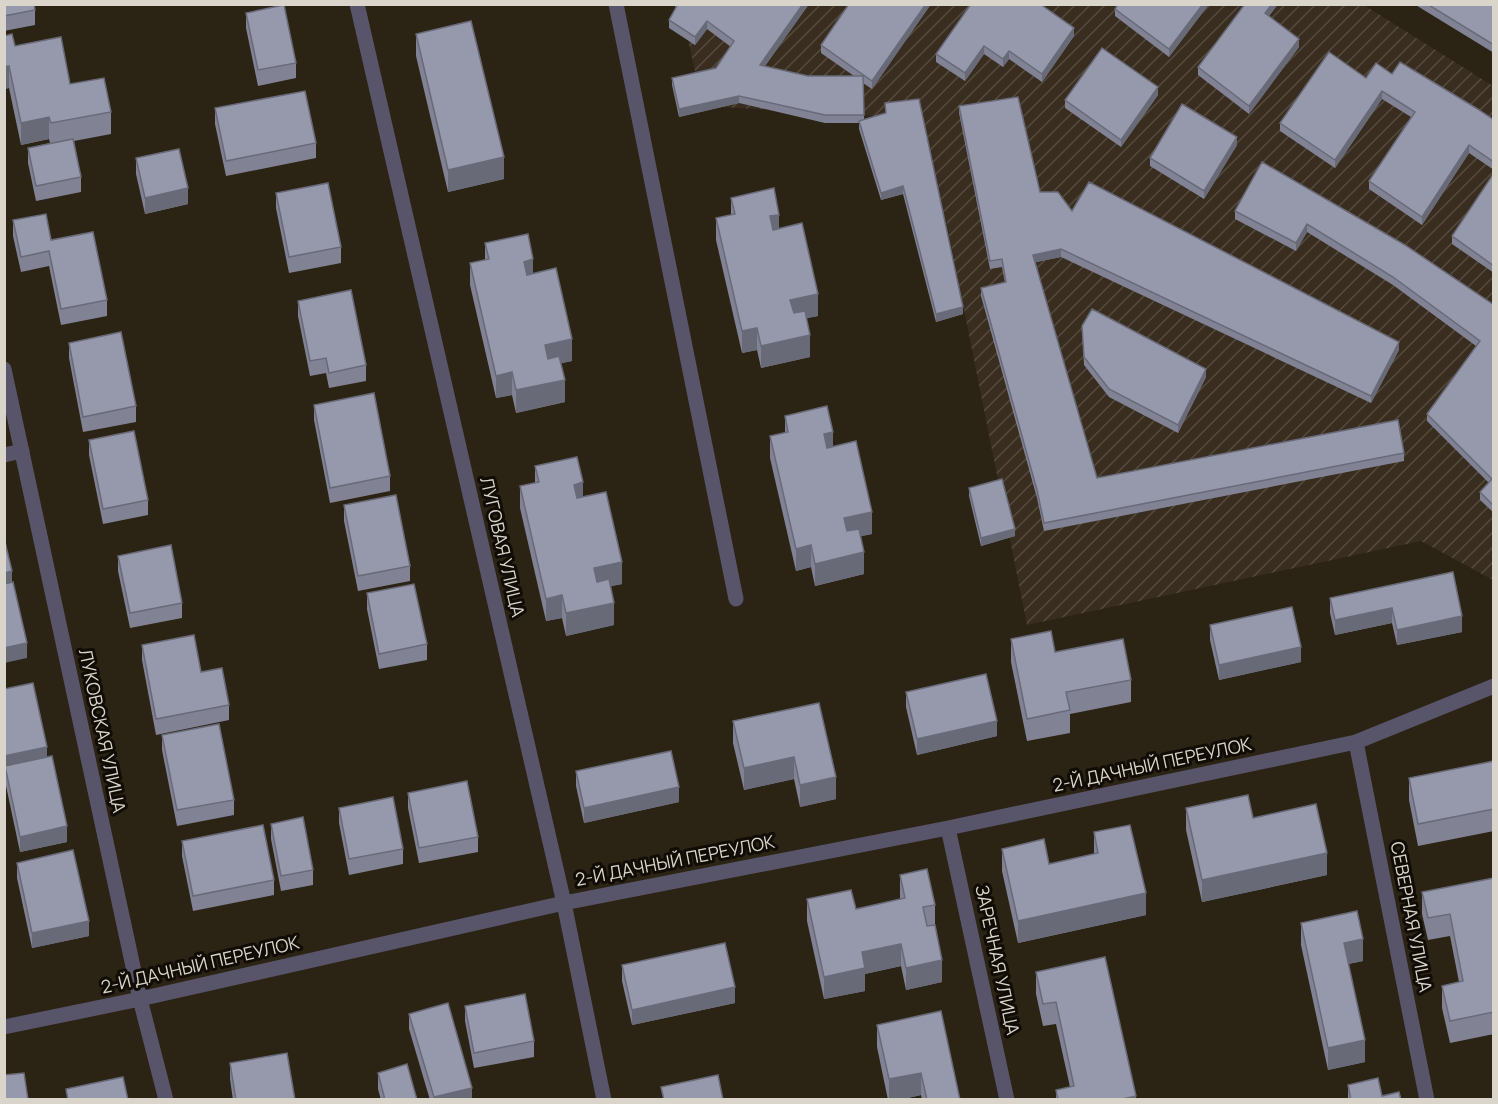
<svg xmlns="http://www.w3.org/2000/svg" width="1498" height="1104" font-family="Manrope,sans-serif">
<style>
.industrial{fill:url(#industrial-furrows)}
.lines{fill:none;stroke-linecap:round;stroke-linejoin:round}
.service{stroke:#585469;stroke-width:15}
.minor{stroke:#585469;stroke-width:15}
.wall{fill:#818394}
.shaded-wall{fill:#696a78}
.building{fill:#9698ac;stroke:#696a78;stroke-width:1.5}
.labels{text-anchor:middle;stroke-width:6;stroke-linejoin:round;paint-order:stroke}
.street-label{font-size:18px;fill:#dad5cb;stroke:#110d06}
</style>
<defs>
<pattern id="industrial-furrows" width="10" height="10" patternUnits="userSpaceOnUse" patternTransform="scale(1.5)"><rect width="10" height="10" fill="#382d1f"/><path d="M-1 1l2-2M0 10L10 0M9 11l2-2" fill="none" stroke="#544b3e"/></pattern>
</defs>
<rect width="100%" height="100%" fill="#2b2313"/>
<path class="industrial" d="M680,5H1364L1493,86V580L1421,541L1027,625L946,220L893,117L703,106Z"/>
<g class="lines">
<path class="service" d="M616,4L736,599
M4,455L22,451
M1356,742L1494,686"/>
<path class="minor" d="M357,4L564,903L604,1100
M4,369L140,999L166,1100
M948,828L1007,1100
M4,1027L140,999L564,903L948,828L1356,742L1427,1100"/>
</g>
<path class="wall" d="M4,4L35,10V25L4,31Z
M671,4H809L765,66L808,76H854L821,53V45L931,4L872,89L863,83L864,119L885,113L963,314L936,322L903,194L881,200L859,129V123H825L739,103L679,117L672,85V78L716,68L731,47L707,29L695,45L669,28V20L676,7Z
M971,4L1074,36L1042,82L1009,59L1003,67L984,54L965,81L936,62V54Z
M1209,4L1169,57L1115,16V9Z
M1241,4H1278L1269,16L1299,47L1249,114L1198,75V67L1243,7Z
M1414,4H1494V53Z
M246,13L296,63V78L258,86L246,28Z
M416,34L504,179L448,192L416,56Z
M4,36L15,46L111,112V134L74,141L81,177V192L36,201L28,163V148L50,143L49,139L21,145L9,88L4,89Z
M1392,74L1494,120V170L1469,153L1422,225L1369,189V181L1411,117L1382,99L1335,168L1280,131V123L1366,78Z
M1158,95L1121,147L1065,108V100Z
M959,106L1040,192L1072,211L1399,350L1371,403L1061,257L1035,262L1097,478L1404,453V461L1044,531L1037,498L981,296V288L1005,283L1002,267L990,269L959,113Z
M215,108L316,143V158L226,176L215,124Z
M1237,145L1204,199L1150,166V158Z
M136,158L188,204L145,214L136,174Z
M1262,162L1494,305V513L1480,500V492L1489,483L1427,421V414L1476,346L1393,285L1307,232L1296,251L1235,219V211Z
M1494,173V273L1452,244V236Z
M276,193L341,247V263L289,273L276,208Z
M731,198L779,228L818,316L806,318L810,357L761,368L757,350L742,353L716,240V218L731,215Z
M13,220L51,240L107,300V316L61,325L49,266L21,272L13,236Z
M485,243L533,273L572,361L561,363L565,402L516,413L512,395L496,398L470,285V263L485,260Z
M298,301L366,365V381L329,388L326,373L310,376L298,316Z
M1082,326L1206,377L1178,433L1109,397L1084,365Z
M69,343L136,406V422L83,432L69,358Z
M314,405L390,476V491L330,503L314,420Z
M785,416L833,446L872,534L861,536L864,574L815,586L811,567L796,571L770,458V436L785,433Z
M89,440L148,500V515L103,524L89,455Z
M535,466L583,496L622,584L611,586L614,625L566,636L562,618L546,621L520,508V486L535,483Z
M969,488L1015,536L981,546L969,496Z
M344,505L410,566V581L358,591L344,521Z
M118,556L182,603V618L130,628L118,571Z
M1453,572L1462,632L1397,645L1392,623L1335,635L1330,613V598Z
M367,593L427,644V660L379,669L367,609Z
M1210,625L1301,662L1219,680L1210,640Z
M1011,639L1055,652L1131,680V702L1070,714V733L1027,741L1011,662Z
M142,645L229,705V720L156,735L142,660Z
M4,689L47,757L67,842L20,852L5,781Z
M906,692L997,736L917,755L906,707Z
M819,703L836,799L800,807L794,779L744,790L733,743V721Z
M162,735L234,800V815L177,826L162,750Z
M1494,761V831L1418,846L1409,800V778Z
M576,771L679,802L584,823L576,786Z
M408,793L478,837V852L419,863L408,808Z
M339,808L403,849V864L349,875L339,823Z
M1186,808L1327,875L1202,902L1186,830Z
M271,824L313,870V885L281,891L271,839Z
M1094,832L1146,915L1018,943L1002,871V849L1049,864L1094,854Z
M182,841L274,880V895L193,911L182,856Z
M17,863L89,936L32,948L17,878Z
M900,875L935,905V927L942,982L906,990L901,966L865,974V991L824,999L807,921V899L856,909L900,899Z
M1494,878V1034L1450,1043L1442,1008V986L1459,982L1450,936L1428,940L1422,914V892Z
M1301,923L1363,961L1348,964L1365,1062L1328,1070L1301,945Z
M622,965L735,1003L632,1025L622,981Z
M1036,972L1136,1100H1056V1090L1070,1087L1056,1024L1043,1026L1036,994Z
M465,1006L534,1041V1057L474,1068L465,1021Z
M409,1014L472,1100H430L409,1029Z
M877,1025L960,1100H922L921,1095L899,1100H888L877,1047Z
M230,1063L295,1100H233L230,1079Z
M378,1073L417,1100H381L378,1089Z
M1348,1085L1382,1096L1401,1100H1348Z"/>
<path class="shaded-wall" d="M803,4H809L760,73V65Z
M926,4H931L872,89V81Z
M1203,4H1209L1169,57V49Z
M1272,4H1278L1265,21V13Z
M707,21V29L695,45V37Z
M1074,28V36L1042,82V74Z
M1299,39V47L1249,114V106Z
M984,46V54L965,81V73Z
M1009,51V59L1003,67V59Z
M9,66V88L4,89V67Z
M1158,87V95L1121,147V140Z
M1382,91V99L1335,168V160Z
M739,96V103L679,117V109Z
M49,117V139L21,145V123Z
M1237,137V145L1204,199V191Z
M1469,145V153L1422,225V217Z
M504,157V179L448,192V170Z
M903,186V194L881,200V193Z
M188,188V204L145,214V198Z
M779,215V237L770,239V216Z
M1307,224V232L1296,251V243Z
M1061,249V257L1033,263V255Z
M533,259V281L524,284V262Z
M818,294V316L790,322V300Z
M963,307V314L936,322V314Z
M757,328V350L742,353V331Z
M810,335V357L761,368V346Z
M572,339V361L545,367V345Z
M1399,342V350L1371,403V396Z
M1206,369V377L1178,433V425Z
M512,372V395L496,398V376Z
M565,380V402L516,413V390Z
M833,432V454L824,457V434Z
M583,482V505L574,507V485Z
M872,512V534L844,540V518Z
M1015,529V536L981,546V538Z
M811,545V567L796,571V549Z
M864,552V574L815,586V564Z
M622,562V584L594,590V568Z
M12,571V586L4,588V573Z
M562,595V618L546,621V599Z
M614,603V625L566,636V613Z
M1392,608V623L1335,635V620Z
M1462,616V632L1397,645V630Z
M27,643V658L4,663V648Z
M1301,647V662L1219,680V665Z
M997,721V736L917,755V739Z
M47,747V762L5,766L4,771V756Z
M794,757V779L744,790V768Z
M836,777V799L800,807V785Z
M679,787V802L584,823V808Z
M67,826V842L20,852V837Z
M1327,853V875L1202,902V880Z
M1146,893V915L1018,943V921Z
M89,921V936L32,948V933Z
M1363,939V961L1344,965V943Z
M901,944V966L865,974V991L824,999V977L862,952Z
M942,960V982L906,990V968Z
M735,987V1003L632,1025V1010Z
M1365,1040V1062L1328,1070V1048Z
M921,1073V1095L899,1100H889V1079Z
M472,1088V1100H434V1097Z
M1136,1096V1100H1118Z"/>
<path class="building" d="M4,4H34L35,10L4,16Z
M678,4H803L760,65L808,76H863L864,115H825L739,96L679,109L672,78L716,68L734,41L707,21L695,37L669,20Z
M849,4H926L872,81L821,45Z
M971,4H1040L1074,28L1042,74L1009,51L1003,59L984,46L965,73L936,54Z
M1118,4H1203L1169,49L1115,9Z
M1245,4H1272L1265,13L1299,39L1249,106L1198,67Z
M1427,4H1494V45Z
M284,5L296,63L258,70L246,13Z
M471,21L504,157L448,170L416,34Z
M12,34L15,46L61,37L70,84L104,78L111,112L51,123L49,117L21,123L9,66L4,67V36Z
M1102,48L1158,87L1121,140L1065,100Z
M1329,52L1366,78L1376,63L1392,74L1400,62L1476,108L1494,120V162L1469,145L1422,217L1369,181L1415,112L1382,91L1335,160L1280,123Z
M305,91L316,143L226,161L215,108Z
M1018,97L1040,192H1058L1072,211L1089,182L1399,342L1371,396L1061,249L1033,255L1097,478L1398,420L1404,453L1044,523L1037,490L981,288L1006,282L1002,259L990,261L959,106Z
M919,99L963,307L936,314L903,186L881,193L859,121L886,113L885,103Z
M1182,104L1237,137L1204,191L1150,158Z
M73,139L81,177L36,186L28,148Z
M179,149L188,188L145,198L136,158Z
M1262,162L1405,245L1494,305V506L1480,492L1492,479L1427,414L1480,341L1393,277L1307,224L1296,243L1235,211Z
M1494,173V266L1452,236Z
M328,183L341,247L289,257L276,193Z
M774,188L779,215L770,216L773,230L802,223L818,294L790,300L794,313L805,311L810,335L761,346L757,328L742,331L716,218L735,214L731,198Z
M46,214L51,240L93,232L107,300L61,309L49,251L21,257L13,220Z
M528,234L533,259L524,262L527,275L556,268L572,339L545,345L548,359L559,356L565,380L516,390L512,372L496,376L470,263L489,259L485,243Z
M351,290L366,365L329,373L326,358L310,361L298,301Z
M1092,309L1206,369L1178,425L1109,389L1084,357L1082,326Z
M121,332L136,406L83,417L69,343Z
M374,393L390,476L330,488L314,405Z
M827,406L833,432L824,434L827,448L856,441L872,512L844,518L847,531L859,529L864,552L815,564L811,545L796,549L770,436L788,432L785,416Z
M134,431L148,500L103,509L89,440Z
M577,457L583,482L574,485L577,498L606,492L622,562L594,568L597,582L609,579L614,603L566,613L562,595L546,599L520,486L539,482L535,466Z
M1002,479L1015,529L981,538L969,488Z
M396,495L410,566L358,576L344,505Z
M4,538L12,571L4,573Z
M171,545L182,603L130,613L118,556Z
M1453,572L1462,616L1397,630L1392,608L1335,620L1330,598Z
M13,582L27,643L4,648V584Z
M414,584L427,644L379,654L367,593Z
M1292,607L1301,647L1219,665L1210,625Z
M1051,631L1055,652L1123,639L1131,680L1066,692L1070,710L1027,719L1011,639Z
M194,635L201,672L222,668L229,705L156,719L142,645Z
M986,674L997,721L917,739L906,692Z
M33,683L47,747L4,756V689Z
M819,703L836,777L800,785L794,757L744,768L733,721Z
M219,724L234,800L177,810L162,735Z
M671,751L679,787L584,808L576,771Z
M52,756L67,826L20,837L5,766Z
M1494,761V809L1418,824L1409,778Z
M467,781L478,837L419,848L408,793Z
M1248,795L1253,818L1316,804L1327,853L1202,880L1186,808Z
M393,797L403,849L349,859L339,808Z
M303,817L313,870L281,876L271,824Z
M263,825L274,880L193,896L182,841Z
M1130,825L1146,893L1018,921L1002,849L1044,839L1049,864L1098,853L1094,832Z
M73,850L89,921L32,933L17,863Z
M927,869L935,905L923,907L927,926L935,925L942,960L906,968L901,944L862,952L865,968L824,977L807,899L851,890L856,909L905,898L900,875Z
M1494,878V1012L1450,1021L1442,986L1463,981L1450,914L1428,918L1422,892Z
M1357,911L1363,939L1344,943L1365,1040L1328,1048L1301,923Z
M725,943L735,987L632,1010L622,965Z
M1105,957L1136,1096L1118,1100H1058L1056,1090L1074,1086L1056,1002L1043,1004L1036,972Z
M525,994L534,1041L474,1053L465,1006Z
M448,1003L472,1088L434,1097L409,1014Z
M941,1011L960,1100H927L921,1073L889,1079L877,1025Z
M287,1053L295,1100H236L230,1063Z
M407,1064L417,1100H385L378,1073Z
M24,1073L28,1100H4V1075Z
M718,1075L723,1100H664L661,1087Z
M123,1077L128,1100H68L66,1089Z
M1378,1078L1382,1096L1399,1092L1401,1100H1351L1348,1085Z"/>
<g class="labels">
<g class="street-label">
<text transform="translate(502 547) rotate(77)" y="6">ЛУГОВАЯ УЛИЦА</text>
<text transform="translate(102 731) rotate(78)" y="6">ЛУКОВСКАЯ УЛИЦА</text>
<text transform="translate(1152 765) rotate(-12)" y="6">2-Й ДАЧНЫЙ ПЕРЕУЛОК</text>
<text transform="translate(675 861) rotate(-11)" y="6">2-Й ДАЧНЫЙ ПЕРЕУЛОК</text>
<text transform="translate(1411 917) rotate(79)" y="6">СЕВЕРНАЯ УЛИЦА</text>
<text transform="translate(997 960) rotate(78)" y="6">ЗАРЕЧНАЯ УЛИЦА</text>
<text transform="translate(200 965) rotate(-13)" y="6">2-Й ДАЧНЫЙ ПЕРЕУЛОК</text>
</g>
</g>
<rect width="1498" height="1104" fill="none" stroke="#dad5cb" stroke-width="12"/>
</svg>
